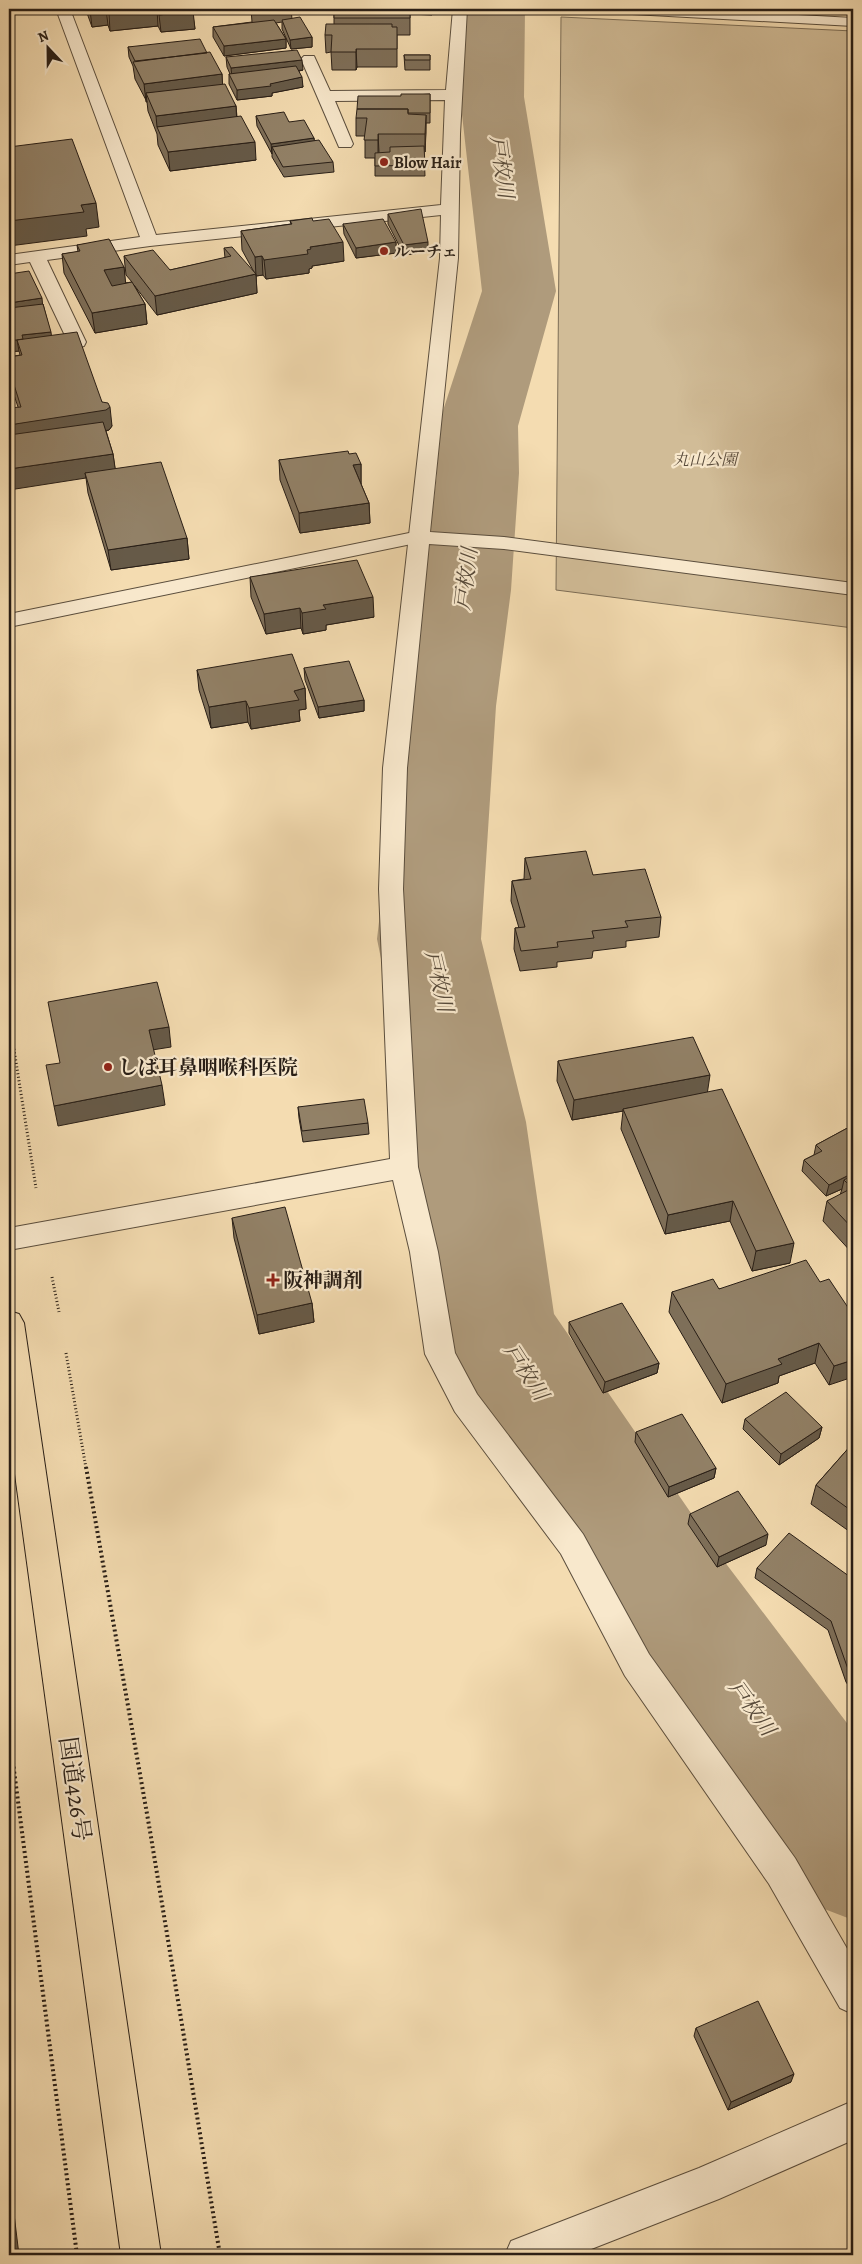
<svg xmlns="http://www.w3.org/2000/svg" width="862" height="2264" font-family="Alegreya,'Noto Serif JP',serif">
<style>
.green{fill:#d1bc97;stroke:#7c6d56}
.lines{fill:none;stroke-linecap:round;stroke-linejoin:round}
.river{fill:#af9b7c;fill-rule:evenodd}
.minor-casing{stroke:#5b4e3d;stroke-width:2}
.tertiary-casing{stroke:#5b4e3d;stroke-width:2}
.trunk-casing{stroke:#281e16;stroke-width:2}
.path-far1{stroke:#281e16;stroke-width:3;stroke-dasharray:1 2.5;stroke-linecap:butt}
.path{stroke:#281e16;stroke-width:4;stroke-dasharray:2 3;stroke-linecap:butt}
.minor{fill:#f8e8cc;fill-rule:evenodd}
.tertiary{fill:#f8e8cc;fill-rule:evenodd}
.trunk{fill:#f4dcb1;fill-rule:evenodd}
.wall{fill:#7e6f59;stroke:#281e16}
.shaded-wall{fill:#665a48;stroke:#281e16}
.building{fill:#928167;stroke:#281e16}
.poi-dot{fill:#8f2418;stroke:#f8e8cc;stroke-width:2}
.labels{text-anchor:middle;stroke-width:4.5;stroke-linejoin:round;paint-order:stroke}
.far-poi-label{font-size:16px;font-weight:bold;fill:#281e16;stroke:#f8e8cc;text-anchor:start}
.far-park-label{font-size:16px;font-style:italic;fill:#5b4d3d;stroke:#f8e8cc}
.poi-label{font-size:20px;font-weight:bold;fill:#281e16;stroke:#f8e8cc;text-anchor:start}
.water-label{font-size:21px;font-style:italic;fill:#574a3a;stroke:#f8e8cc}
.near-street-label{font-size:24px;fill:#281e16;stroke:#f8e8cc}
</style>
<rect width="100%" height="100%" fill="#f4dcb1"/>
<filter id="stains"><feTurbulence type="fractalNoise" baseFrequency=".004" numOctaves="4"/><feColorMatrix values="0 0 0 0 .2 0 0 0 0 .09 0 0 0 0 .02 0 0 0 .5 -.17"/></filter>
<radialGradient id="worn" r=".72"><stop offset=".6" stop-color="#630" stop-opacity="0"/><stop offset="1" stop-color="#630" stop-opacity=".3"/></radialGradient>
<path class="green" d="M561,17L853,31V628L556,590Z"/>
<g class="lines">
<path class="river" d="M465,9H525L524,97L556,291L518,426L519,473L511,590L496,706L481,939L526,1122L554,1314L724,1561L853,1731V1920L801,1900L628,1647L452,1360L434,1325L414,1122L377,939L404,706L423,590L437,473L438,426L482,291L460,97Z"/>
<g class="minor-casing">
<path id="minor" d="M56,9H70L156,235L441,205L445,100L335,101L353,144L351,147H339L301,59L304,56H314L330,91L446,90L453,9H467L460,134L458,258L430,532L504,537L853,583V595L504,549L429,544L407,768L403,889L418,1167L438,1252L455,1353L477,1394L583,1534L649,1654L795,1858L853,1959V2014L840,2008L769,1884L625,1676L561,1554L455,1412L425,1354L410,1252L393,1180L9,1250V1228L390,1159L379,889L383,768L440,258L441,215L150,246L47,260L86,342L84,346L77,348L70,346L30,262L9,265V255L140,237Z
M607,9H691L853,18V26L614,13L609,12Z
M853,2101V2140L719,2199L576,2255H505L511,2241L699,2168Z"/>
</g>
<g class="tertiary-casing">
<path id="tertiary" d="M419,531L426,533L429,537L426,541L9,627V614Z"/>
</g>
<g class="trunk-casing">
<path id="trunk" d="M9,1311L19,1314L24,1323L161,2255H121L9,1430Z"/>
</g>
<path class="path-far1" d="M9,1018L36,1188
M52,1277L59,1312
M66,1353L86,1468"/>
<path class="path" d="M86,1467L150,1831L220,2255
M9,1732L77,2255"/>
<use href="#minor" class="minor"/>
<use href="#tertiary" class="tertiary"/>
<use href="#trunk" class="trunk"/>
</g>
<path class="wall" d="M87,9H192L195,29L161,32L158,26L110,31L108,25L92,27L87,13Z
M251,9H291L292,19L312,37V47L291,49L282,29V22L276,23L286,39V48L224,56L213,37V27L252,22Z
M329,9H433L432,15L410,14V35H397V67H357L356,70H332L331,52L326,53L325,35L334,24V14H329Z
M128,47L207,53L222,74V84L236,106L237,117L256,160L170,171L158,145L157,134L148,111L147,102L135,79L133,66L129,57Z
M404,55H430V70H405Z
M226,57L303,70L299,71L303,87L272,93V96L237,100L229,84V74H230L227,67Z
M430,94V123H426L425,152H424L425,176H375V158H365V136H356V118L401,96Z
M256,116L289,122L314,138V141L333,162L334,172L284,177L272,157V154L257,126Z
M388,214L428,252L404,255L388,224Z
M290,221H313L344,261L312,266V268L309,269V273L266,279L263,275L256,276V275L257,293L157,315L134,285L145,304L147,324L95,333L64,273L62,254L78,252L77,245L124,267L125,283L132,282L126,275L124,256L170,270L225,258L224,248L254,272L242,250L241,231L291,224Z
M343,224L396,242V253L356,258L344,234Z
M9,274L43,304L51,335L102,402L112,426L109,430L106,431L113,454L115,469L187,538L189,559L111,570L88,493L86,478L18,407L13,392H9V357L20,355L19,351L9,352Z
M349,454L361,464V484L369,503L370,523L300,533L280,480L279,460Z
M250,577L374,617L326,625V630L303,634L301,628L266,634L251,597Z
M304,668L364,700V711L319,718L305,680Z
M197,670L305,688L306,709L299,710L300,721L251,729L248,722L211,728L199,690Z
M525,858L593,875L661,917L659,937L626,941V947L593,951L592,958L557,962V967L520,971L514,949L515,928H519L511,901L512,881L524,879Z
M558,1061L708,1092L790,1263L752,1271L730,1221L665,1234L621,1129L623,1111L572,1120L557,1081Z
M298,1107L368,1123L369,1134L303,1142L299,1118Z
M853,1125V1254L823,1221L827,1201L840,1195L842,1189L826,1196L802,1171L804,1160L814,1155L816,1145Z
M232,1218L312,1303L314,1322L259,1334L234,1238Z
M820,1282L853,1315L829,1385L815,1363L779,1376L778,1383L722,1403L669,1312L672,1292Z
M569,1322L659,1363L657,1373L603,1393L569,1333Z
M745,1419L822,1427L819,1438L779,1465L743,1429Z
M636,1432L716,1468L714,1478L668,1497L635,1442Z
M853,1443V1534L811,1504L816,1485Z
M690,1514L766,1545L717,1567L688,1524Z
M757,1568L853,1579V1692L846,1682L828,1630L755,1578Z
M696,2028L791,2082L728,2110L694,2036Z"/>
<path class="shaded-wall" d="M98,9H106L108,25L92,27L90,10Z
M157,9L158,26L110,31L109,14Z
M193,11L195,29L161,32L159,15Z
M312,37V47L291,49L290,40Z
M286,39V48L224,56V46Z
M356,49L357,67L356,70Z
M302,60L303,70L232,78L231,68Z
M222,74L223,92L146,93L147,102H146L144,84Z
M302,77L303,87L272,93V96L237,100V90Z
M236,106L237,125L157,127L156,116Z
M426,115V133L425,152V134Z
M378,134L379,152L378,158Z
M314,138L315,148L272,147V154L271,144Z
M255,142L256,160L170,171L168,152Z
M96,203L99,227L86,229L87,236L9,246V221L81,205Z
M343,242L344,261L312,266V268L309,269V273L266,279L264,260L307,250L310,247Z
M396,242V253L356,258V248Z
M428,242V252L404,255V245Z
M262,256L263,275L256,276L255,257Z
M124,267L126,286L106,289L104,270Z
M256,274L257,293L157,315L155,296Z
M42,298L43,309L9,314V303Z
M145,304L147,324L95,333L92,313Z
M51,332L52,342L17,340L19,351L9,352V341L22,335Z
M9,372H10L13,392H9Z
M110,407L112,426L109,430L9,445V425Z
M113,454L116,474L85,473L86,478L9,490V469Z
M361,464V484L353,465Z
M369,503L370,523L300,533L299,513Z
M187,538L189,559L111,570L108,550Z
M373,597L374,617L326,625V630L303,634L302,613L323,605Z
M300,608L301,628L266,634L264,614Z
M305,688L306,709L299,710L300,721L251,729L249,708L294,691Z
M364,700V711L319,718L318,707Z
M246,701L248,722L211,728L209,707Z
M169,1027L171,1047L152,1050L149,1030Z
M710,1075L707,1095L623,1109V1111L572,1120L574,1100Z
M162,1085L165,1105L58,1126L54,1106Z
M853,1173V1182L844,1180L842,1189L826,1196L829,1185Z
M733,1201L730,1221L665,1234L668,1215Z
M794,1243L790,1263L752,1271L756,1251Z
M312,1303L314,1322L259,1334L257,1315Z
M819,1343L815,1363L779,1376L778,1383L722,1403L726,1384L778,1359Z
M853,1360V1377L829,1385L834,1366Z
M659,1363L657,1373L603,1393L605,1382Z
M822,1427L819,1438L779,1465L781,1454Z
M716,1468L714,1478L668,1497L669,1487Z
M768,1534L766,1545L717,1567L719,1557Z
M794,2074L791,2082L728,2110L731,2102Z
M9,2173L19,2255H14L9,2213Z"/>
<path class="building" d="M106,9H192L193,11L159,15L157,9L109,14Z
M251,9H291V12L251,14Z
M334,9H410V18H334Z
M300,17L312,37L290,40L282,20Z
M274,20L286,39L224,46L213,27Z
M326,24H392V27H397V49H356V52H331L332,35H325Z
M200,39L207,53L135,61L128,47Z
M297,50L302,60L231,68L226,57Z
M210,52L222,74L144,84L133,62Z
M404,55H430V60H405Z
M296,66L302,77L270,84L271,86L237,90L229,74Z
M225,84L236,106L156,116L146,93Z
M401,94H430V113H408V109H357L358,96H401Z
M357,109H408V114L426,115L425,134H378V140H364L367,118H356Z
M284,112L289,122L304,120L314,138L271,144L256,116Z
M241,116L255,142L168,152L157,127Z
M72,139L96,203L81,205L84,212L9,221V147Z
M319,140L333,162L283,167L272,147Z
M424,146L425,165L375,166V153L390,152V147Z
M421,209L428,242L404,245L388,214Z
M312,218L313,221L329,219L343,242L310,247L311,249L307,250L308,254L264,260L262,256L255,257L241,231L292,224L290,221Z
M383,219L396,242L356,248L343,224Z
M109,239L124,267L104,270L112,286L132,282L145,304L92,313L62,254L80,251L77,245Z
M232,247L256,274L155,296L124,256L153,250L170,270L231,256L224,248Z
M29,271L42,298L9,303V274Z
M43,304L51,332L22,335L23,339L9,341V308Z
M77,332L102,402L108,403L110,407L106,410L9,425V408L21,407L10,372H9V357L22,355L17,340Z
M103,422L113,454L9,469V435Z
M348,451L349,454L356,453L361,464L353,465L369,503L299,513L279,460Z
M161,462L187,538L108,550L85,473Z
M357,560L373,597L323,605L326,609L302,613L300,608L264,614L250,577Z
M292,654L305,688L294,691L299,700L249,708L246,701L209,707L197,670Z
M349,661L364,700L318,707L304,668Z
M586,851L593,875L645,869L661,917L625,921L628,927L592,931L594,938L557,942L558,947L521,951L515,928L525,927L512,881L531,879L525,858Z
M157,982L169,1027L149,1030L162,1085L54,1106L46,1065L60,1063L48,1002Z
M693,1037L710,1075L574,1100L558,1061Z
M722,1089L794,1243L756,1251L733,1201L668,1215L623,1109Z
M364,1099L368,1123L302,1131L298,1107Z
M853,1125V1173L829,1185L804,1160L822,1151L816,1145Z
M853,1175V1229L827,1201L852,1188L844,1180Z
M285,1207L312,1303L257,1315L232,1218Z
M806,1260L820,1282L829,1279L853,1315V1360L834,1366L819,1343L778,1359L782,1364L726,1384L672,1292L713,1279L719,1289Z
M622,1303L659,1363L605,1382L569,1322Z
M786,1392L822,1427L781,1454L745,1419Z
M682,1414L716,1468L669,1487L636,1432Z
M853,1443V1512L816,1485Z
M738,1491L768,1534L719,1557L690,1514Z
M789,1533L853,1579V1659L849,1672L831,1621L757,1568Z
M758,2001L794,2074L731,2102L696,2028Z
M9,2213L14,2255H9Z"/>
<g class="poi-dot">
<circle cx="384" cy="162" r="5"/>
<circle cx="384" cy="251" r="5"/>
<circle cx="108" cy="1067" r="5"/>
<path d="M270.5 1272.5h5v5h5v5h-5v5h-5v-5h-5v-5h5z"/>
</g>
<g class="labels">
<g class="far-poi-label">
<text x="394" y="168">Blow Hair</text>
<text x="394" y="257">ルーチェ</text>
</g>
<g class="far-park-label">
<text x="705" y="465">丸山公園</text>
</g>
<g class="poi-label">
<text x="118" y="1074">しば耳鼻咽喉科医院</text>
<text x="283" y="1287">阪神調剤</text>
</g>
<g class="water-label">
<text transform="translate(502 167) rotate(82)" y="7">戸枚川</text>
<text transform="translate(466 579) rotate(-83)" y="7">戸枚川</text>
<text transform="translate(439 981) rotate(77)" y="7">戸枚川</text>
<text transform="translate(526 1372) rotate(57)" y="7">戸枚川</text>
<text transform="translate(752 1708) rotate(54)" y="7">戸枚川</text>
</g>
<g class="near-street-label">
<text transform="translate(75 1789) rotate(82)" y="8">国道426号</text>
</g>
</g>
<rect width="862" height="2264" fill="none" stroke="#f4dcb1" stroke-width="30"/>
<rect x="10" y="10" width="842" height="2244" fill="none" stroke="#281e16" stroke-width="2.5"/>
<rect x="15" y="15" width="832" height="2234" fill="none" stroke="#281e16"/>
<g transform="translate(48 48) rotate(338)" stroke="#f8e8cc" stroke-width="4" paint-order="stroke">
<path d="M0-4L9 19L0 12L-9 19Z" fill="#281e16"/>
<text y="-8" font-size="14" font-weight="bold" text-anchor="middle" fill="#281e16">N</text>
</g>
<rect width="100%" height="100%" filter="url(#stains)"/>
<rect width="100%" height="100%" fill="url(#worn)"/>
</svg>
